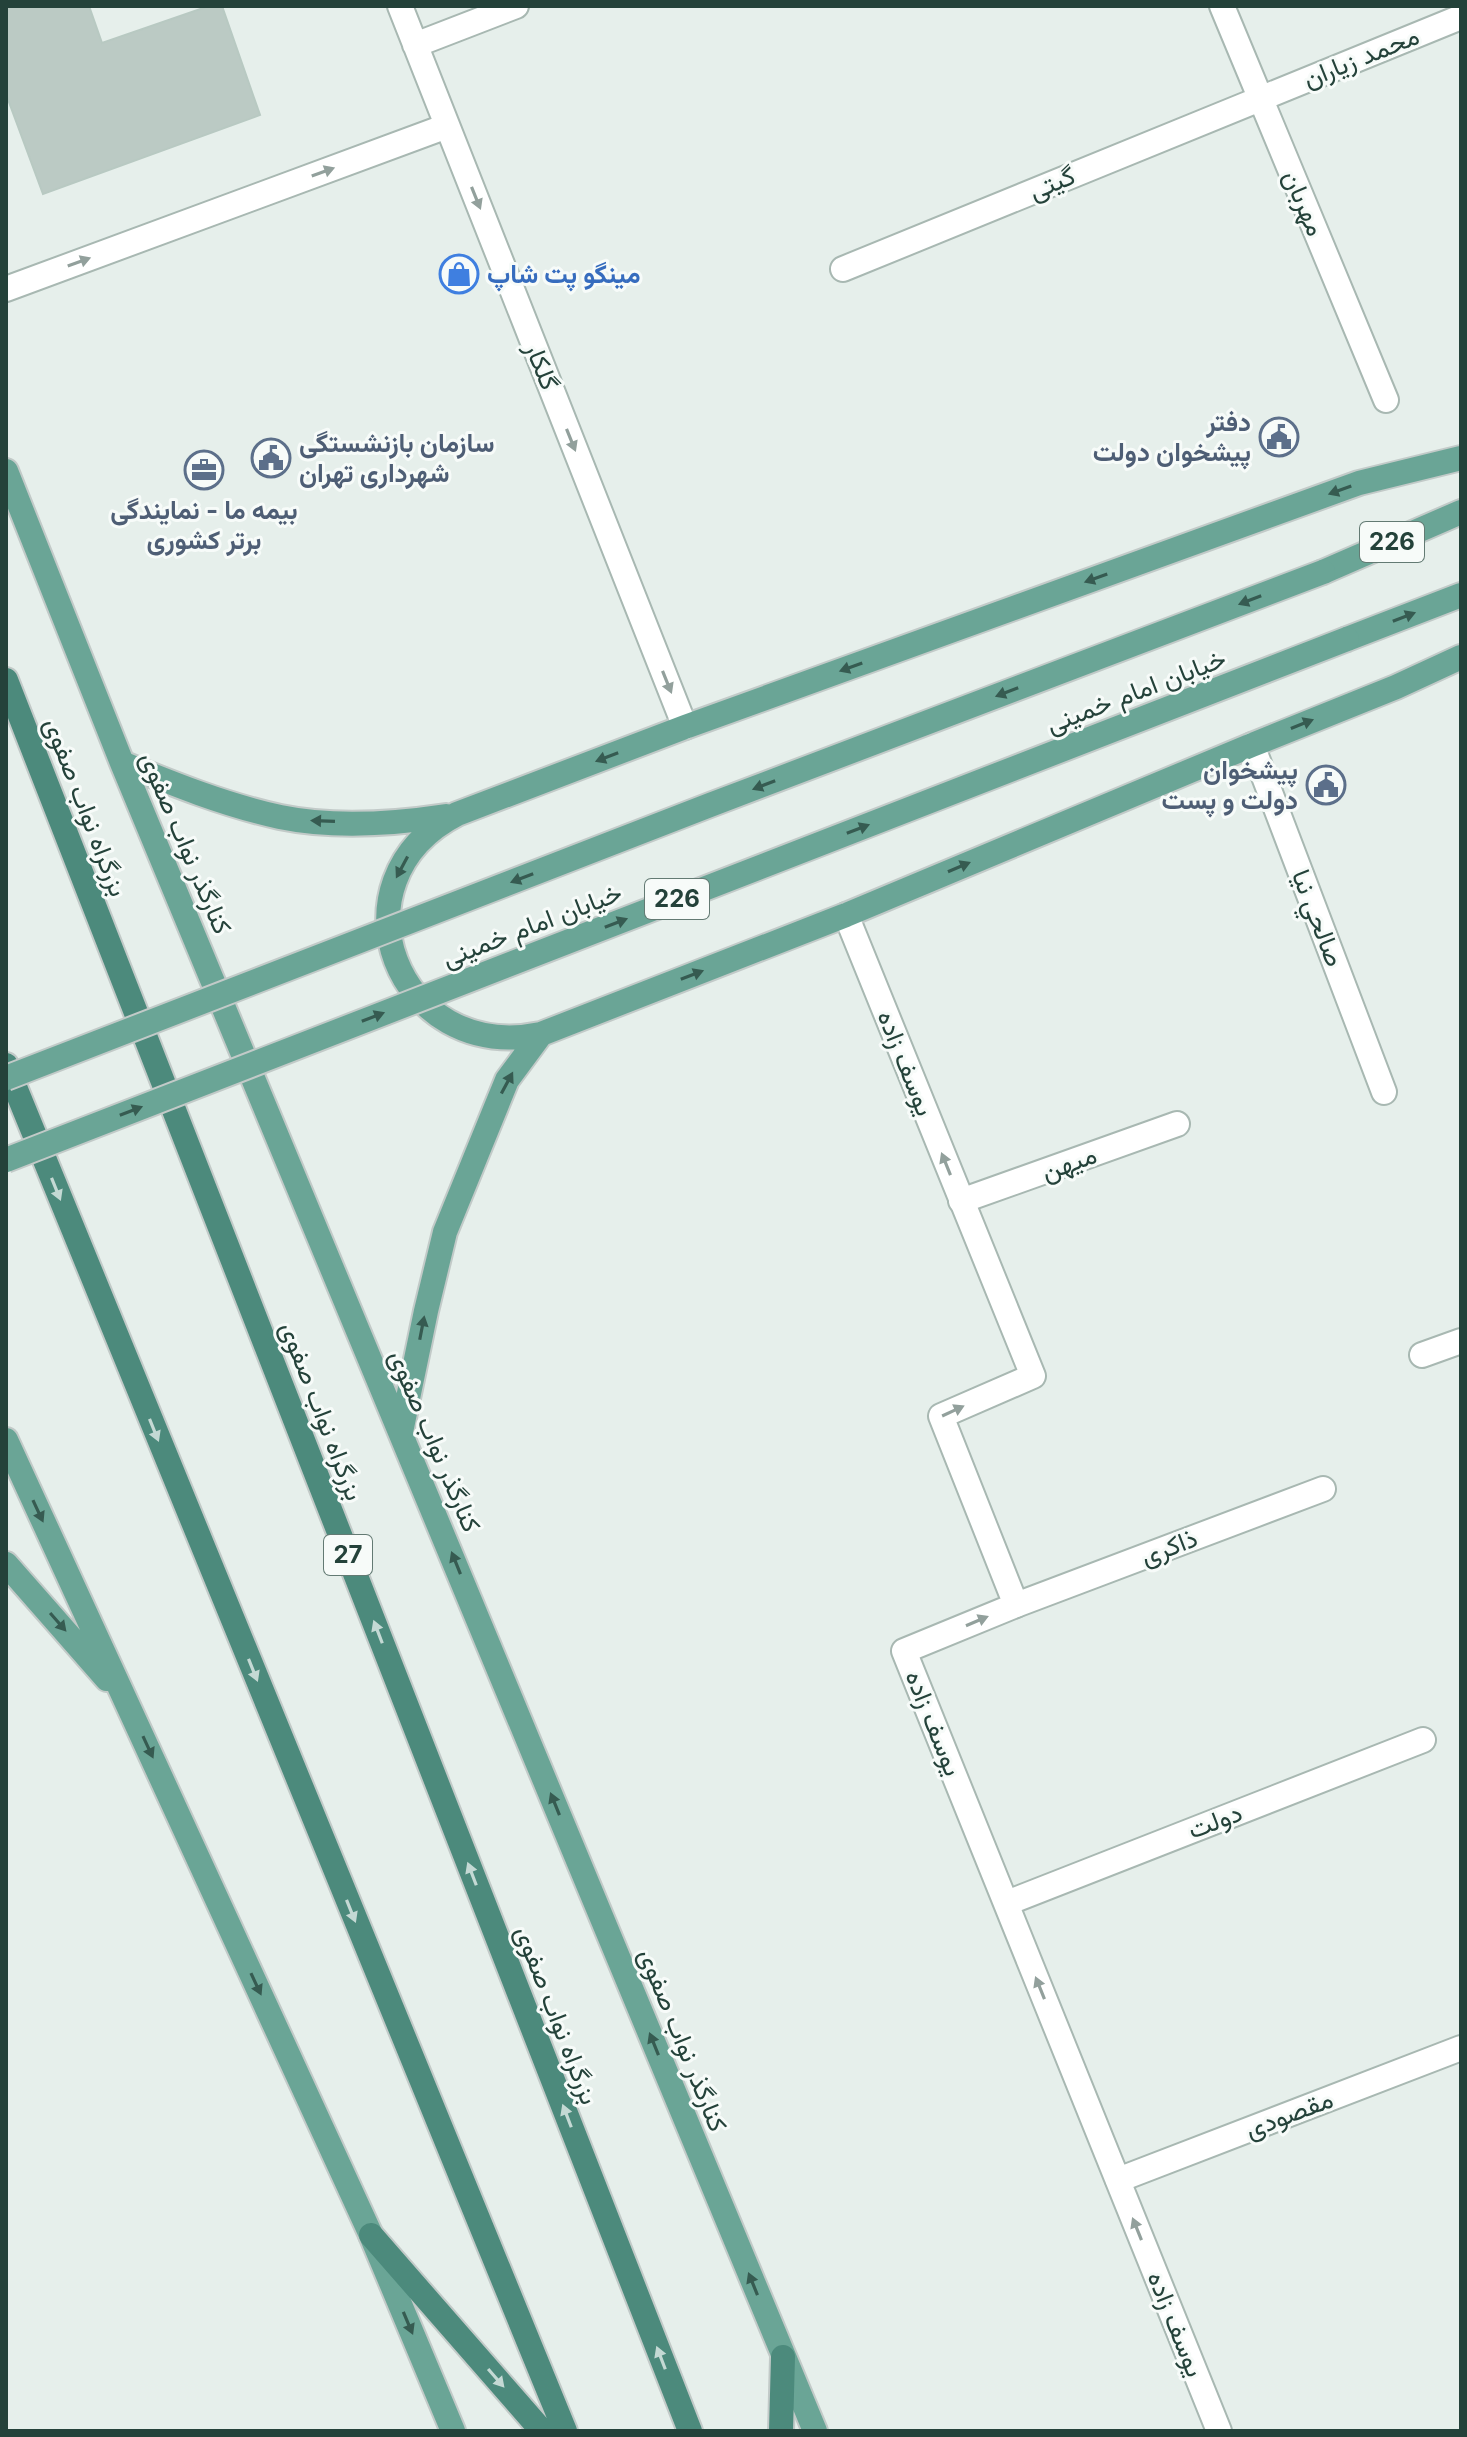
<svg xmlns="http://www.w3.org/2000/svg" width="1467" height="2437" font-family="Inter,Vazirmatn,sans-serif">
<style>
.building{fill:#bbcac4;stroke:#b8c9c2;stroke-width:2}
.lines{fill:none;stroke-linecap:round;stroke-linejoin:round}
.service-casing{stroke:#a8b8b2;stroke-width:28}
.minor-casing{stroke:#a8b8b2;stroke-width:28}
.primary-casing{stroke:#c2cac8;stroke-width:28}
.trunk-casing{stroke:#c2cac8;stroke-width:28}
.service{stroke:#fff;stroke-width:24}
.minor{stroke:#fff;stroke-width:24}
.primary{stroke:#6aa596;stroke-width:24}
.trunk{stroke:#4c8a7c;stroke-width:24}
.primary-bridge-casing{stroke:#c2cac8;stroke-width:28;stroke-linecap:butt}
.primary-bridge{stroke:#6aa596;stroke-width:24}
.oneway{fill:#92a09c}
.oneway2{fill:#365b51}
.oneway3{fill:#c4d9d4}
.labels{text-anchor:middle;stroke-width:6;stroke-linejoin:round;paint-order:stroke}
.shield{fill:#f7fbf9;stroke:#637a73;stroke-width:2}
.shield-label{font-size:24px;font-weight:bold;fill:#24423a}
.street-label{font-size:26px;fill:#24423a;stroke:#f7fbf9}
.shop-label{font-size:26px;font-weight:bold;fill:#366cbe;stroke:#f7fbf9;text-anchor:start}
.service-label{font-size:26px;font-weight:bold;fill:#4e5e75;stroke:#f7fbf9;text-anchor:end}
</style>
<rect width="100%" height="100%" fill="#e6efeb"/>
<path class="building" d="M6,6H89L102,43L209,6H222L260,115L43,194L6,94Z"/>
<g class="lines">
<g class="service-casing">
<path id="service" d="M1252,745L1384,1092
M961,1201L1177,1124
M1422,1355L1461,1341
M1016,1605L1323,1489
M1007,1903L1423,1740
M1118,2180L1461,2048"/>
</g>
<g class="minor-casing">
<path id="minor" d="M400,6L685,727
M1222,6L1386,400
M415,45L516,6
M843,269L1461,17
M6,289L447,126
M846,915L1033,1376L941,1416L1016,1605L904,1651L1219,2431"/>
</g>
<g class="primary-casing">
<path id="primary" d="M1461,458L1359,483L685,727L457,814C327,881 396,1064 541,1034L846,915L1252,745L1396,687L1461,657
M6,471L122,763L815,2431
M1323,572L1461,512
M1347,639L1461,595
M122,763C173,784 225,805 280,817C333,828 393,824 446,816
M401,1432L426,1311L445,1232L507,1080L541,1034
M6,1440L371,2235L453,2431
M6,1564L107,1679"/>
</g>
<g class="trunk-casing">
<path id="trunk" d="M6,680L690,2431
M6,1065L565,2431
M371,2235L542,2431
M781,2431L783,2357"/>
</g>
<use href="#service" class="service"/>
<use href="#minor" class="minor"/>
<use href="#primary" class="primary"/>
<use href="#trunk" class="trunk"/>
<g class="primary-bridge-casing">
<path id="primary-bridge" d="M6,1078L710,805L1323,572
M6,1160L1347,639"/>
</g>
<use href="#primary-bridge" class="primary-bridge"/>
</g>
<defs><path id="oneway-solid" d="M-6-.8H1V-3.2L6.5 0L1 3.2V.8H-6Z" transform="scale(2)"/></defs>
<g class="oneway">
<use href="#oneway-solid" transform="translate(323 172) rotate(-20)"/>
<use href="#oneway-solid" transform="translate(476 198) rotate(68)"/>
<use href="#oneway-solid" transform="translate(79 262) rotate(-20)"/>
<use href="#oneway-solid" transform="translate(571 440) rotate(68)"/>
<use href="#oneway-solid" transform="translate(667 682) rotate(68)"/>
<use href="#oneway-solid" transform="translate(946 1164) rotate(-112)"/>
<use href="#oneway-solid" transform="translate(953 1411) rotate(-25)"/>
<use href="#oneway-solid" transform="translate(977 1621) rotate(-23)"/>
<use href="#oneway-solid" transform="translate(1040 1988) rotate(-112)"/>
<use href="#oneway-solid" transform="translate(1137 2229) rotate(-112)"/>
</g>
<g class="oneway2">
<use href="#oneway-solid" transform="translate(1340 490) rotate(160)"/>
<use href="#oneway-solid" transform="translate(1096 578) rotate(160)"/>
<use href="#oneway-solid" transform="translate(1250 600) rotate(159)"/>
<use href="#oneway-solid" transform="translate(1404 617) rotate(-21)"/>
<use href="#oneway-solid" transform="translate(851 667) rotate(160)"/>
<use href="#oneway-solid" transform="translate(1007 692) rotate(159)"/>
<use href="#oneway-solid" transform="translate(1302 724) rotate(-22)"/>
<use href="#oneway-solid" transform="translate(607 757) rotate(159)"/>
<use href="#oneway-solid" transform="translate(764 785) rotate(159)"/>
<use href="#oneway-solid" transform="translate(323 821) rotate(-178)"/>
<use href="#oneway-solid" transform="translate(858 829) rotate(-21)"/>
<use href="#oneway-solid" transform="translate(402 867) rotate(118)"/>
<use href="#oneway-solid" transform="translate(959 867) rotate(-23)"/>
<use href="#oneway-solid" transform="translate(522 878) rotate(159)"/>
<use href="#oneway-solid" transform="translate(616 923) rotate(-21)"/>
<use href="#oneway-solid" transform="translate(692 975) rotate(-21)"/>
<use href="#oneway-solid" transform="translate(373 1017) rotate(-21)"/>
<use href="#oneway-solid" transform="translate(507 1083) rotate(-62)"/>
<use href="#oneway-solid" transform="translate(131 1111) rotate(-21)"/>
<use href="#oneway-solid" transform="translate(422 1328) rotate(-79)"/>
<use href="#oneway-solid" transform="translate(38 1511) rotate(65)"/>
<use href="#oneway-solid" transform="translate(456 1563) rotate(-112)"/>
<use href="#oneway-solid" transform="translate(58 1622) rotate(49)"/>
<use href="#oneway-solid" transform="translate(148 1747) rotate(65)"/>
<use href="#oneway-solid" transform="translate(555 1804) rotate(-112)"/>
<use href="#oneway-solid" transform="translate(256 1984) rotate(65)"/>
<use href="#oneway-solid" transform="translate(654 2044) rotate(-112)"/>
<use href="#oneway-solid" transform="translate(753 2284) rotate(-112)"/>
<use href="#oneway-solid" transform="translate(408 2323) rotate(67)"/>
</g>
<g class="oneway3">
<use href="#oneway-solid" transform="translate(56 1189) rotate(68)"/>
<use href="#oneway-solid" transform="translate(154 1430) rotate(68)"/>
<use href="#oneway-solid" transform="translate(378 1632) rotate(-111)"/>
<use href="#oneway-solid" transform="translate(253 1670) rotate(68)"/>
<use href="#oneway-solid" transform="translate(472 1874) rotate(-111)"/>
<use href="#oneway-solid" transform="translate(351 1911) rotate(68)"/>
<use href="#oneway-solid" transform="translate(567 2116) rotate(-111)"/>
<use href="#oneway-solid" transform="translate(661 2358) rotate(-111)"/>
<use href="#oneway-solid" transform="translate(496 2378) rotate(49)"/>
</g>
<defs>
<g id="shop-ring" transform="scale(2)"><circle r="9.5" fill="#f7fbf9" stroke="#3f7fe0" stroke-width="1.5"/><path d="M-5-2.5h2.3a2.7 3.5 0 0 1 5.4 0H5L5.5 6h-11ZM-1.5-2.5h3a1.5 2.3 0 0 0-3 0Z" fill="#3f7fe0"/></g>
<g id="civic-ring" transform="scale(2)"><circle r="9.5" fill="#f7fbf9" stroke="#5c6f8a" stroke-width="1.5"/><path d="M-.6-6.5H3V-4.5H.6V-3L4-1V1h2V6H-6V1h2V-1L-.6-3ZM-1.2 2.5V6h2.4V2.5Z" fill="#5c6f8a"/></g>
<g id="office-ring" transform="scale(2)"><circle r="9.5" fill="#f7fbf9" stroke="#5c6f8a" stroke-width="1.5"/><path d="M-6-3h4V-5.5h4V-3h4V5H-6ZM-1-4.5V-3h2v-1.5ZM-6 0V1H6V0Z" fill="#5c6f8a"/></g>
</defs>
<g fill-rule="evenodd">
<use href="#shop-ring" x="459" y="274"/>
<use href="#civic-ring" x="1279" y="437"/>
<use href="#civic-ring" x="271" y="458"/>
<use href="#office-ring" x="204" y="470"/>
<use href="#civic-ring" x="1326" y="785"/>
</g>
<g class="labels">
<g class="shield">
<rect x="1360" y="522" width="64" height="40" rx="6"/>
<rect x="645" y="879" width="64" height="40" rx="6"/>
<rect x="324" y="1535" width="48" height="40" rx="6"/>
</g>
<g class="shield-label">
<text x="1392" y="550">226</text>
<text x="677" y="907">226</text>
<text x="348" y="1563">27</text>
</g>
<g class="street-label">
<text transform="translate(1361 57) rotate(-22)" y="9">محمد زیاران</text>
<text transform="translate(1052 183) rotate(-22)" y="9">گیتی</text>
<text transform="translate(1304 203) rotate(67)" y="9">مهربان</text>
<text transform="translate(542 366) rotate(68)" y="9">گلکار</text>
<text transform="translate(1136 691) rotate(-21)" y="9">خیابان امام خمینی</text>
<text transform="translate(86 807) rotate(69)" y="9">بزرگراه نواب صفوی</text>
<text transform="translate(186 843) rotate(67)" y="9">کنارگذر نواب صفوی</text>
<text transform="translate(1318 918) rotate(69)" y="9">صالحي نیا</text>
<text transform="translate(532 925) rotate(-21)" y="9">خیابان امام خمینی</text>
<text transform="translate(906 1063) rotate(68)" y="9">یوسف زاده</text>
<text transform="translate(1069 1163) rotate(-20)" y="9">میهن</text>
<text transform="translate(322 1411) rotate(69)" y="9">بزرگراه نواب صفوی</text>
<text transform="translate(435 1441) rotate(67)" y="9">کنارگذر نواب صفوی</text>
<text transform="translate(1169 1547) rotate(-21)" y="9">ذاکری</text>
<text transform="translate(934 1723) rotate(68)" y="9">یوسف زاده</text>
<text transform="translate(1215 1821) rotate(-21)" y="9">دولت</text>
<text transform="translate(557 2015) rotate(69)" y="9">بزرگراه نواب صفوی</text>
<text transform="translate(683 2040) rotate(68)" y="9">کنارگذر نواب صفوی</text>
<text transform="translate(1289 2114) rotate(-21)" y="9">مقصودی</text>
<text transform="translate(1176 2324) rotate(68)" y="9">یوسف زاده</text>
</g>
<g class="shop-label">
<text x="487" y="283">مینگو پت شاپ</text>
</g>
<g class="service-label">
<text x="1251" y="431">دفتر<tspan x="1251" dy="30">پیشخوان دولت</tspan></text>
<text x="299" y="452" text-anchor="start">سازمان بازنشستگی<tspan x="299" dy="30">شهرداری تهران</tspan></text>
<text x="204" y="519" text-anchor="middle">بیمه ما - نمایندگی<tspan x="204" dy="30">برتر کشوری</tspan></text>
<text x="1298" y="779">پیشخوان<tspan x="1298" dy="30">دولت و پست</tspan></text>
</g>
</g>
<rect width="1467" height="2437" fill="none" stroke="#24423a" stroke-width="16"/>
</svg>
